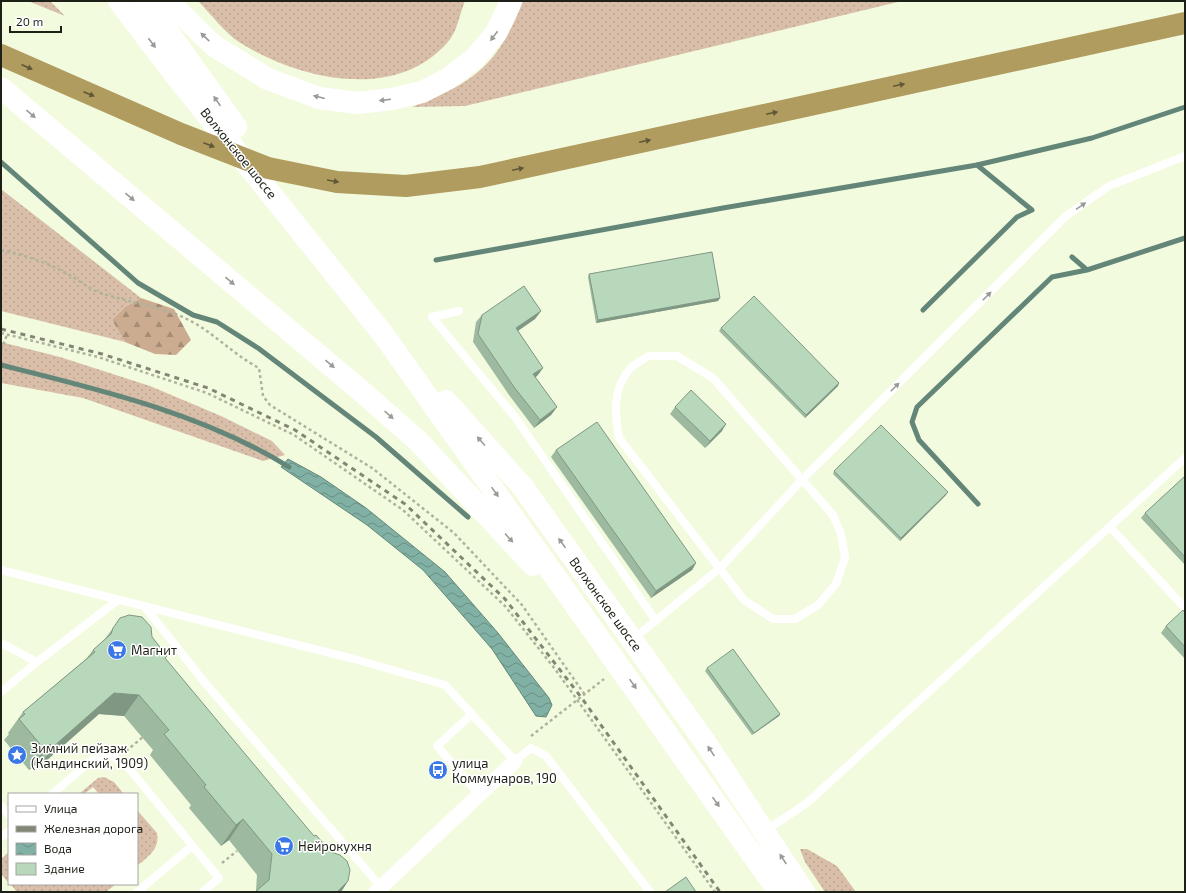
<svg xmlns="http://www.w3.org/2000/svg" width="1186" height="893" font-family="'Exo 2',sans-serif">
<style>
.grass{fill:url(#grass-dots)}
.forest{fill:url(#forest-firs)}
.water{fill:url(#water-waves);stroke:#638679}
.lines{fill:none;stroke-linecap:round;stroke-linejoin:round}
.stream{stroke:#638679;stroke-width:5}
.path{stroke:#adb39d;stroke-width:2.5;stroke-dasharray:3 3;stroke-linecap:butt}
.service{stroke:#fff;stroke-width:8}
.minor{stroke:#fff;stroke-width:15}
.secondary{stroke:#fff;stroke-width:22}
.trunk{stroke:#b09c5f;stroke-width:22}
.rail{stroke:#828775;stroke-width:3;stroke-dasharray:5 5;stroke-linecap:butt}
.wall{fill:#9dbaa1}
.shaded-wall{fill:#809783}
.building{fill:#b7d8bb;stroke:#809783}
.oneway{fill:#999b96}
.oneway2{fill:#5f5837}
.labels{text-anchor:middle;stroke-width:3;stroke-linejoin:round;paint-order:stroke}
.street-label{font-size:13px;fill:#1d2016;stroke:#fff}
.poi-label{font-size:13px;fill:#1d2016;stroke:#fff;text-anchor:start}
</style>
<defs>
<pattern id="grass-dots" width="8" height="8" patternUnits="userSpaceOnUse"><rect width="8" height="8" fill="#d9bfa9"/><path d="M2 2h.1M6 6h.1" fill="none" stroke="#baa491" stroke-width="1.8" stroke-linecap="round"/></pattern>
<pattern id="forest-firs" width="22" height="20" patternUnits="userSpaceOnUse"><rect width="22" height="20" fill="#ccac90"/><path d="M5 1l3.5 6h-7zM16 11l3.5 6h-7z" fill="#a58c75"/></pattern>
<pattern id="water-waves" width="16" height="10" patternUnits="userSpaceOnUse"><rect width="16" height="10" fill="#81b1a4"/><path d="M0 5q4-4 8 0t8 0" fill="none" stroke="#699085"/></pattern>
</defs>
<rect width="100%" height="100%" fill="#f3fbdf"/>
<path class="grass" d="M28,1H50L65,16Z
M198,1H465C459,15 458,31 447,43C395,102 298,80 239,42C225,33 210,13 198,1Z
M523,1H902L465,106L412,107C474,83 499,64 523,1Z
M1,189L141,298L125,307L112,320L125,342L1,311Z
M1,342L60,357L150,386L221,416L272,441L285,455L263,461L83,398L1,383Z
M104,777L114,782L124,794H99L93,787L84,794H79L98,778Z
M137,810L157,833C160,849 148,857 137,866Z
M800,849H807L837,866L856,892H825L805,862Z
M9,852V883L1,874V859Z
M10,884H36L38,886L41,884H116L106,892H17Z"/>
<path class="forest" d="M141,298L174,309L191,340L176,355L155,354L125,342L112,320L125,307Z"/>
<path class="water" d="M288,459L321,477L366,508L445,572L498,633L549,698L552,705L546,717L536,716L492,649L423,570L367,525L281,467Z"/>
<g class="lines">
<path class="stream" d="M1,162L138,283L193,315L217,322L258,348L376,437L468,517
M1072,257L1087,270L1185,238
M436,260L723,208L977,165L1092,138L1185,107
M923,310L1017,217L1032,210L977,165
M1,365C98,389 204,414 289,467
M978,504L919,440L912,422L917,407L1052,277L1087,270"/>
<path class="path" d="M1,250C23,255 44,261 64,272C77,278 88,289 101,293C130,303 162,306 189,320C214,333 234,355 259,368L263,396L270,405L372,468L454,533L522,605L585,695
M1,333L98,357L207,393L294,435L403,510L505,606L555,669L715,892
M1,350L7,335
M531,736L604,679
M126,751L143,737
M222,863L237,851"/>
<path class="service" d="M459,311L432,317L515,417L656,621
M649,356H677L713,378L833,515L841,534L845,558L836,584L818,605L795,619H773L744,600L619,438C615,414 612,390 629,370C633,364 643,360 649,356Z
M1110,527L1185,608
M1,570L354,659L445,685L515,761L531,748L546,756L650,892
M145,607L206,684L381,887
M632,640L720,568L802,480L1066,216L1109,186L1185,156
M1,643L37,662
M1,692L37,662L118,600
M472,714L437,746L479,794
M52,794L92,760L111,755L127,766L219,878L203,892
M1,806L9,815
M765,831L807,803L1185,458
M1,837L9,831
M137,892L192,846"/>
<path class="minor" d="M376,892L515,761"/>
<path class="secondary" d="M119,1L173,72L383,334L779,892
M146,1L236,127
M168,1L214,46L268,79L319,98L358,103L392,99L422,92L449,78L475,58L496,33L511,1
M1,88L360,390L418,441L533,565
M446,401L522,486L705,742L804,892"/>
<path class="trunk" d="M1,55L181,134L268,168L337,182L406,186L480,177L1185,23"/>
<path class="rail" d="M1,329L102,354L208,388L295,430L405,504L505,599L581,697L720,892"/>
</g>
<path class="wall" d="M589,274L720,298L718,301L596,323L588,277Z
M541,311L535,319L518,331L543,368L537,376L535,377L557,407L551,415L534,428L509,395L473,342L476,322L482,315Z
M721,328L838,386L805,418L719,331Z
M675,407L722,431L705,448L670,414Z
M556,450L696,563L692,570L651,598L551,457Z
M834,471L946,495L900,541L833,474Z
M1185,476V565L1141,518L1145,513Z
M1185,613V659L1161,633L1166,626Z
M113,628L152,637L167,656L165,658L348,881L341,892H255L256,891L257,875L229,840L221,846L189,808L191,805L150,755L153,750L124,716L99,714L38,768L35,765L29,770L4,740L9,734L8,733L23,712L86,659L93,650L104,640Z
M707,668L780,714L779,716L752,735L705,671Z"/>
<path class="shaded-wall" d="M720,298L718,301L596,323L598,320Z
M541,311L535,319L510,336L516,328Z
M543,368L537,376L527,382L533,374Z
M839,383L838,386L805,418L806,415Z
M557,407L551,415L534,428L540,420Z
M726,424L722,431L705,448L710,441Z
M948,492L946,495L900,541L901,538Z
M696,563L692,570L651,598L656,591Z
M114,693L139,695L124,716L99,714L38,768L53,747Z
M780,714L779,716L752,735L754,733Z
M50,744L35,765L29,770L44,749Z
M243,819L229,840L221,846L236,825Z
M348,881L341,892H336Z"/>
<path class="building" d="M712,252L720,298L598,320L589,274Z
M524,286L541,311L516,328L543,368L533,374L557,407L540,420L514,387L478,334L482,315Z
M754,296L839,383L806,415L721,328Z
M691,390L726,424L710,441L675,407Z
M597,422L696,563L656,591L556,450Z
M881,425L948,492L901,538L834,471Z
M1185,476V557L1145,513Z
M1183,610L1185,613V647L1166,626Z
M129,615L142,617L151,627L152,637L167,656L165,658L282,798L314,836L316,835L331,852L340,855L347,861L350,870L348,881L337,892H255L269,880L272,854L243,819L236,825L204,787L206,785L164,734L169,730L139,695L114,693L53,747L50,744L44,749L19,719L25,714L23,712L95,652L93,650L111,634L113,628L120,618Z
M733,649L780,714L754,733L707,668Z
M686,877L696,892H665Z"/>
<defs><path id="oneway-solid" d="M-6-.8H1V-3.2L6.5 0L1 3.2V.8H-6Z"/></defs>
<g class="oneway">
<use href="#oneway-solid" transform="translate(494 36) rotate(127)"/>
<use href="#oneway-solid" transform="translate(205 37) rotate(-136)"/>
<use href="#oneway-solid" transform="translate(152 43) rotate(53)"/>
<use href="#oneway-solid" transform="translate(319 97) rotate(-166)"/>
<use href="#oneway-solid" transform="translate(385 100) rotate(173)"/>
<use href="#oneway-solid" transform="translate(217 101) rotate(-125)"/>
<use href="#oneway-solid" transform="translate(31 114) rotate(40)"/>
<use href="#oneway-solid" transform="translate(130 197) rotate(40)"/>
<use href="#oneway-solid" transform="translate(1081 206) rotate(-35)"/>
<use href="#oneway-solid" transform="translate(230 281) rotate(40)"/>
<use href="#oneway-solid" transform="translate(987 296) rotate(-45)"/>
<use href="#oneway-solid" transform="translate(330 364) rotate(40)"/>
<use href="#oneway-solid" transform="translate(895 387) rotate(-45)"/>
<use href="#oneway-solid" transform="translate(389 415) rotate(42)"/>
<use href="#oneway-solid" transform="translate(481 441) rotate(-132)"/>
<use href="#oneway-solid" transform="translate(495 492) rotate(55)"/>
<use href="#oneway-solid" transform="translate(509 538) rotate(48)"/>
<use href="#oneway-solid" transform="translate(562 543) rotate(-126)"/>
<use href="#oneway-solid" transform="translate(633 684) rotate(55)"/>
<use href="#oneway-solid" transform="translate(711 751) rotate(-124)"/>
<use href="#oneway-solid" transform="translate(716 802) rotate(55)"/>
<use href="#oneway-solid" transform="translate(783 859) rotate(-123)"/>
</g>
<g class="oneway2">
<use href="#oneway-solid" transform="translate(27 67) rotate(25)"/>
<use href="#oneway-solid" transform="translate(899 85) rotate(-12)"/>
<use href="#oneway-solid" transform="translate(89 94) rotate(23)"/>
<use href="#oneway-solid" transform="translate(772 113) rotate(-12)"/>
<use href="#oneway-solid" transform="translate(645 141) rotate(-12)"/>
<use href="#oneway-solid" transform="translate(209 145) rotate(21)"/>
<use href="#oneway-solid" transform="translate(518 169) rotate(-12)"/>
<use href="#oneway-solid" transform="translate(333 181) rotate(10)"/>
</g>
<defs>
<g id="supermarket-disc" transform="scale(1)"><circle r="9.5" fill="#3c77e7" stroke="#fff"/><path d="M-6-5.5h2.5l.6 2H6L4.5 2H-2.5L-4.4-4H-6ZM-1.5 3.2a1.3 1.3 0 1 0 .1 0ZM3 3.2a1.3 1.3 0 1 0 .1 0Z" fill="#fff"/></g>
<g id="sight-disc" transform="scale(1)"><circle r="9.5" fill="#3c77e7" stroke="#fff"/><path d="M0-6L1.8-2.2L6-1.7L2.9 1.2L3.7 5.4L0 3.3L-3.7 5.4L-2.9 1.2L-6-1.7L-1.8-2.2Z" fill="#fff"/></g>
<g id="bus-disc" transform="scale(1)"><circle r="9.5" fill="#3c77e7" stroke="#fff"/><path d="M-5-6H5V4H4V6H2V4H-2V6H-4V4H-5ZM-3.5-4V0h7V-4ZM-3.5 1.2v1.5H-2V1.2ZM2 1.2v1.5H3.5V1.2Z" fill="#fff"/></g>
</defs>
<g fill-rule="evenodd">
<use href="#supermarket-disc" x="117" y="650"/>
<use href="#sight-disc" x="17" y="755"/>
<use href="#bus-disc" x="438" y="770"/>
<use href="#supermarket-disc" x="284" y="846"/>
</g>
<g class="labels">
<g class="street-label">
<text transform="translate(239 153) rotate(51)" y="5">Волхонское шоссе</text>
<text transform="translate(606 604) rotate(54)" y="5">Волхонское шоссе</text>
</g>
<g class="poi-label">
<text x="131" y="655">Магнит</text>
<text x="31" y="753">Зимний пейзаж<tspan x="31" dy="15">(Кандинский, 1909)</tspan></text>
<text x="452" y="768">улица<tspan x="452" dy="15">Коммунаров, 190</tspan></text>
<text x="298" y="851">Нейрокухня</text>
</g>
</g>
<rect width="1186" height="893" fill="none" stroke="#1d2016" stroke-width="4"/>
<rect x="8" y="793" width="130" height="92" fill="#ffffff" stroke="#a5a6a2"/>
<rect x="16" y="806" width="20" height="6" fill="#ffffff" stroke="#a5a6a2"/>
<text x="44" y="813" font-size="12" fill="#1d2016">Улица</text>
<rect x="16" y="826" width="20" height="6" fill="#828775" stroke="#a5a6a2"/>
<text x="44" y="833" font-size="12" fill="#1d2016">Железная дорога</text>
<rect x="16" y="843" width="20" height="12" fill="url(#water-waves)" stroke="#a5a6a2"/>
<text x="44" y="853" font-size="12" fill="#1d2016">Вода</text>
<rect x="16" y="863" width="20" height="12" fill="#b7d8bb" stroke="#a5a6a2"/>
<text x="44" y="873" font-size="12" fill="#1d2016">Здание</text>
<path d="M10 26v6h51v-6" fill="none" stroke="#1d2016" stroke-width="2"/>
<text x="16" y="26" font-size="12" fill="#1d2016" stroke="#ffffff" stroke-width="3" paint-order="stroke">20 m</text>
</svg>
